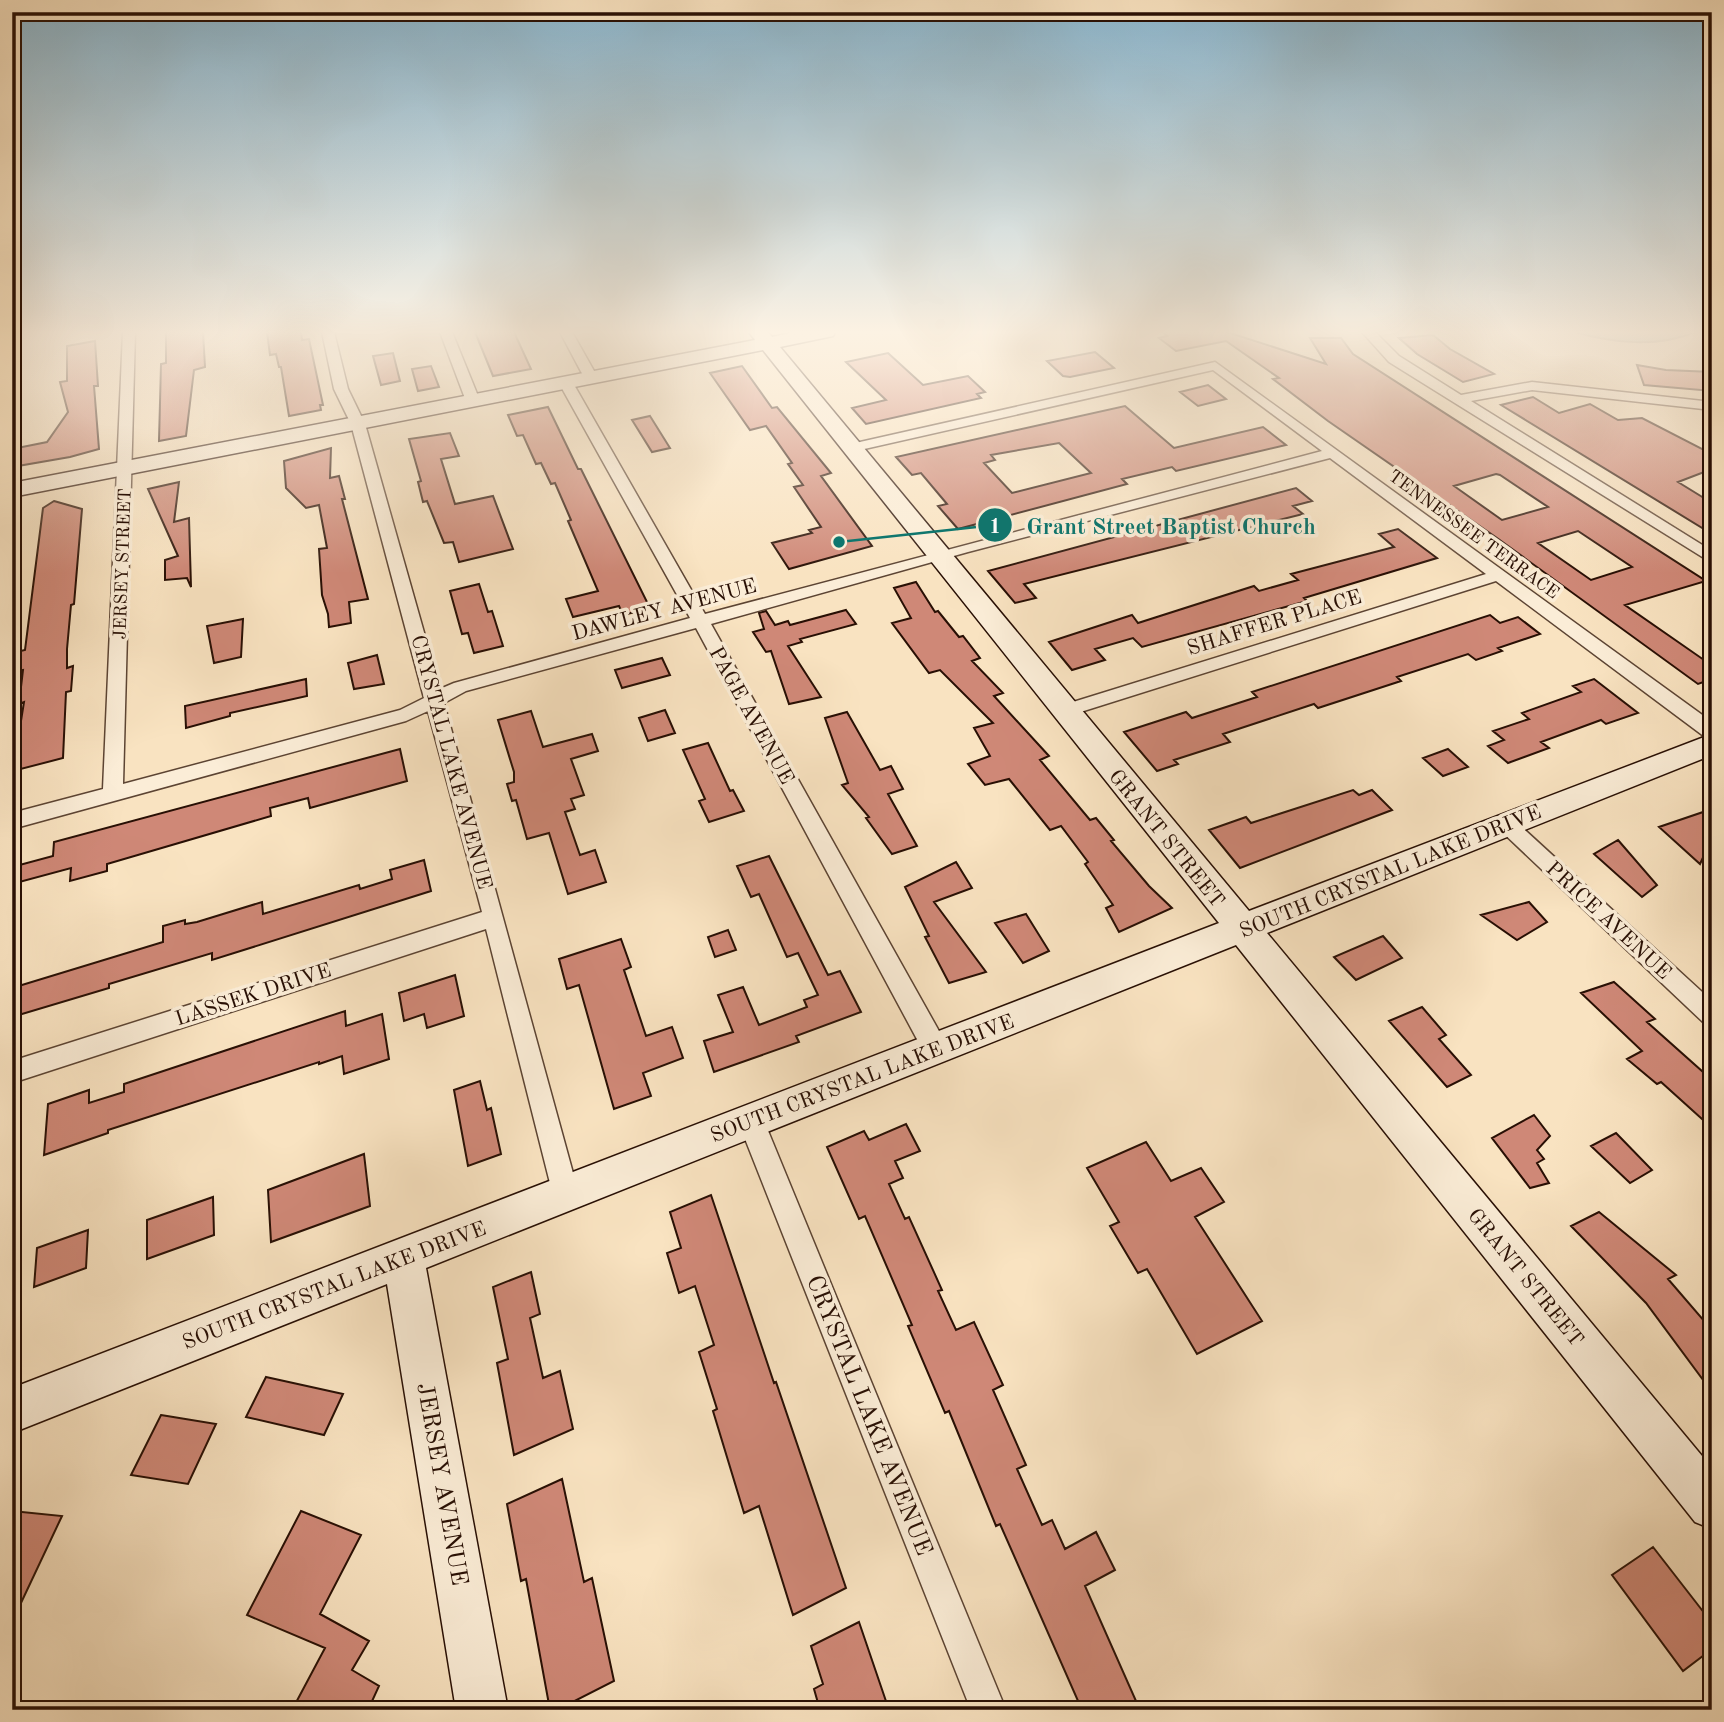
<svg xmlns="http://www.w3.org/2000/svg" width="1724" height="1722" font-family="'Old Standard TT',serif">
<style>
.water{fill:#9ebeb1;stroke:#6f786c;stroke-width:2}
.building{fill:#cf8877;stroke:#280f04;stroke-width:2;fill-rule:evenodd}
.lines{fill:none;stroke-linecap:round;stroke-linejoin:round}
.street-casing{stroke:#5c4433;stroke-width:3}
.secondary-casing{stroke:#280f04;stroke-width:3}
.street{fill:#fbedd7;fill-rule:evenodd}
.secondary{fill:#fbedd7;fill-rule:evenodd}
.labels{text-anchor:middle;stroke-width:7;stroke-linejoin:round;paint-order:stroke}
.far-street-label{font-size:18px;fill:#280f04;stroke:#fbedd7}
.street-label{font-size:21px;fill:#280f04;stroke:#fbedd7}
.near-street-label{font-size:24px;fill:#280f04;stroke:#fbedd7}
.leader{fill:none;stroke:#0f766e;stroke-width:2.5}
.callout-dot{fill:#0f766e;stroke:#fbedd7;stroke-width:2.5}
.mark-label{font-size:21px;text-anchor:middle;font-weight:bold;fill:#fff}
.callout-label{font-size:23px;text-anchor:middle;font-weight:bold;fill:#0f766e;stroke:#fbedd7;stroke-width:7;stroke-linejoin:round;paint-order:stroke}
</style>
<rect width="100%" height="100%" fill="#f9e3c1"/>
<filter id="stains"><feTurbulence type="fractalNoise" baseFrequency=".00286" numOctaves="4"/><feColorMatrix values="0 0 0 0 .2 0 0 0 0 .09 0 0 0 0 .02 0 0 0 .5 -.17"/></filter>
<radialGradient id="worn" r=".72"><stop offset=".6" stop-color="#630" stop-opacity="0"/><stop offset="1" stop-color="#630" stop-opacity=".3"/></radialGradient>
<path class="water" d="M1574,332H1696C1656,348 1614,343 1574,332Z"/>
<path class="building" d="M166,332H203L205,367L194,370L186,436L159,441L161,364L166,363Z
M267,332H301L302,340L309,339L323,405H320L321,410L289,416L281,367H279L276,354L270,355Z
M475,332H514L531,369L493,376Z
M1163,332H1227L1326,364L1310,338H1341L1353,354L1706,581L1625,605L1704,660L1712,657V679L1698,684L1497,538L1328,421L1273,379L1279,378L1226,341L1176,351L1159,338L1167,336ZM1496,474L1500,475L1548,507L1502,520L1454,486ZM1578,531L1632,567L1591,580L1538,543Z
M1433,335L1450,349L1494,374L1463,382L1417,354L1399,338Z
M95,341L98,386H94L99,449L70,457L12,467V449L47,442L68,412L60,382L67,381V346Z
M1095,352L1114,368L1070,377L1063,376L1047,361Z
M393,353L400,381L381,385L373,356Z
M888,353L923,385L968,376L985,392L977,394L981,398L866,424L852,408L886,400L846,362Z
M1637,365L1666,370L1712,372V391L1644,385Z
M431,366L439,387L418,391L412,369Z
M742,366L772,408L777,407L831,473L821,476L872,546L789,569L772,543L812,533L809,530L821,527L794,487L803,485L788,464L792,463L766,426L750,430L710,373Z
M1208,385L1226,399L1198,406L1180,392Z
M1533,397L1559,413L1590,404L1618,420L1642,418L1712,454V469L1678,482L1712,503V534L1501,405Z
M1125,406L1174,448L1263,427L1286,445L1176,471L1172,467L1122,479L1127,484L958,529L938,506L947,504L921,473L912,475L896,457ZM1059,443L1091,473L1012,493L984,463L995,460L991,455Z
M548,407L578,469H581L650,608L623,615L619,606L573,617L566,599L598,591L568,521L571,520L555,483L551,484L541,463L536,464L523,435L517,436L508,415Z
M650,416L670,448L652,452L632,420Z
M450,433L459,456L441,459L455,504L493,496L513,549L459,562L453,542L444,543L427,501L423,502L418,482L421,481L409,439Z
M331,448L330,478L339,476L345,499H342L368,599L349,602L351,623L329,627L328,614L322,595L319,549L327,548L319,505L306,508L286,488L284,461Z
M179,482L174,522L189,518L191,587L187,578L165,580V560L178,556L148,489Z
M1296,488L1312,501L1293,506L1303,514L1024,584L1036,598L1015,603L988,571Z
M54,501L82,509L74,604L71,605L67,649V668L73,666L71,691L66,692L63,758L13,771L24,702L19,704L23,670L12,672V653L25,650L43,508Z
M1398,529L1437,558L1304,598L1307,601L1142,647L1133,638L1095,649L1105,660L1072,670L1049,642L1132,615L1138,623L1254,586L1259,591L1298,580L1291,574L1394,547L1379,534Z
M916,582L935,612L938,611L959,637L963,636L980,658L972,661L1003,693L994,696L1049,756L1040,760L1090,820L1096,818L1114,840L1111,841L1149,886L1172,908L1119,932L1106,908L1113,905L1085,864L1088,862L1061,826L1050,830L1009,779L985,785L968,764L990,756L974,728L993,723L940,670L929,673L892,623L911,618L894,588Z
M479,584L488,612L492,611L503,646L474,653L468,633L462,634L450,591Z
M846,610L856,624L800,639L802,642L788,646L821,697L789,704L771,651L766,652L753,632L764,629L759,613L766,611L775,625L788,621L790,625Z
M1490,615L1500,623L1518,617L1540,634L1498,648L1502,651L1476,660L1468,654L1397,677L1401,681L1318,708L1314,704L1223,734L1230,742L1174,760L1178,764L1157,771L1124,732L1186,712L1192,718L1257,697L1252,692Z
M243,619L241,657L214,663L207,626Z
M377,655L384,684L354,689L348,663Z
M662,658L670,675L622,688L615,670Z
M306,679L307,696L230,713V716L186,728L185,706Z
M1594,679L1638,713L1606,724L1601,720L1541,742L1549,748L1508,763L1488,746L1504,740L1493,731L1529,719L1522,713L1581,692L1573,686Z
M665,710L675,733L648,741L639,718Z
M531,711L543,747L592,734L598,751L571,759L584,795L571,799L575,809L565,812L580,855L595,850L606,882L568,894L549,833L527,839L516,800L512,801L507,784L514,782V772L498,720Z
M847,712L880,770L891,766L903,789L888,794L917,846L892,854L866,818L869,817L842,785L848,783L825,718Z
M708,743L730,791L733,790L744,811L709,822L699,801L705,799L683,750Z
M400,749L407,781L310,808L308,798L270,808L271,816L107,864V871L70,881L71,868L12,884V867L53,856L54,842Z
M1448,749L1468,767L1443,776L1423,758Z
M1353,790L1359,795L1372,790L1392,810L1240,868L1209,830L1246,817L1251,823Z
M1712,809V838L1700,864L1659,827Z
M1618,840L1657,885L1642,897L1594,854Z
M769,856L828,975L840,971L861,1012L796,1036L799,1042L714,1072L704,1041L733,1032L718,995L743,987L759,1025L807,1007L804,1000L818,995L798,953L787,957L759,894L751,897L737,866Z
M424,860L431,891L212,960V953L109,984V988L12,1017V988L163,942V926L185,920V924L197,922L262,902L263,914L359,885L360,889L392,879L390,870Z
M956,862L972,888L934,902L986,972L949,983L925,937L929,936L905,887Z
M1529,902L1547,922L1517,940L1481,915Z
M1026,914L1049,951L1023,963L995,923Z
M728,930L736,950L715,957L708,937Z
M1383,936L1402,958L1356,980L1334,957Z
M621,939L631,967L624,970L646,1036L672,1027L683,1058L643,1073L651,1096L614,1109L579,985L567,989L559,959Z
M455,975L464,1016L427,1028L424,1014L404,1021L399,993Z
M1614,982L1655,1019L1647,1022L1712,1080V1128L1661,1082L1657,1084L1627,1059L1642,1051L1581,993Z
M1422,1007L1446,1035L1439,1039L1471,1075L1447,1087L1389,1021Z
M345,1011L346,1026L382,1014L389,1059L344,1074L342,1056L319,1064V1062L108,1130V1133L44,1155L48,1104L89,1090V1103L124,1092V1084Z
M480,1081L487,1110L491,1108L501,1154L468,1166L454,1090Z
M1534,1115L1550,1136L1537,1150L1544,1159L1537,1163L1549,1183L1530,1188L1492,1138Z
M906,1124L920,1151L895,1161L903,1178L889,1184L905,1219L909,1217L942,1290L938,1291L956,1330L974,1322L1003,1385L993,1390L1026,1465L1017,1469L1042,1525L1052,1520L1065,1549L1096,1532L1115,1570L1085,1586L1140,1710H1082L1000,1524L996,1526L949,1411L945,1413L908,1326L912,1325L865,1216L859,1219L827,1147L864,1131L869,1140Z
M1616,1133L1652,1170L1630,1183L1591,1146Z
M1146,1142L1171,1181L1201,1168L1224,1202L1195,1217L1262,1321L1197,1354L1147,1269L1138,1273L1110,1226L1119,1222L1087,1168Z
M364,1154L370,1206L271,1242L268,1190Z
M711,1195L774,1383L776,1382L846,1588L793,1615L759,1506L744,1513L713,1411L717,1409L699,1352L714,1345L695,1286L679,1293L667,1253L681,1248L670,1212Z
M213,1197L214,1235L147,1259V1220Z
M1599,1212L1676,1275L1668,1279L1712,1330V1392L1646,1303L1571,1226Z
M88,1230L86,1268L34,1287L37,1248Z
M531,1272L540,1314L530,1318L543,1378L560,1371L573,1429L514,1455L497,1363L508,1359L493,1287Z
M266,1377L343,1394L324,1435L246,1417Z
M161,1415L216,1424L188,1484L131,1475Z
M562,1479L584,1582L592,1578L614,1681L557,1710H550L526,1579L521,1581L507,1504Z
M12,1511L62,1516L12,1622Z
M301,1511L361,1535L320,1614L369,1641L352,1670L379,1686L368,1710H292L325,1648L247,1615Z
M1653,1547L1712,1623V1649L1683,1671L1612,1575Z
M859,1622L889,1710H820L814,1689L823,1684L811,1646Z"/>
<g class="lines">
<g class="street-casing">
<path id="street" d="M123,332H135L123,784L400,710L424,698L351,424L334,389L322,332H334L348,389L365,424L440,689L454,683L690,618L559,383L561,380L566,379L573,383L705,614L1322,451L1213,370L851,452L844,448L851,444L1215,362L1712,722V739L1705,737L1496,581L1071,715H1057L1055,711L1057,707L1486,574L1330,458L968,552L711,624L944,1040L947,1048L944,1056L935,1059L926,1056L696,628L466,691L444,703L579,1195L575,1204L566,1208L557,1204L553,1195L486,929L12,1083V1061L482,912L428,711L406,721L12,829V813L103,789Z
M440,332H452L480,401L478,404H468L466,401Z
M560,332H572L598,378L596,381H586Z
M1362,332H1375L1399,356L1461,395L1532,382L1712,402V410L1532,390L1471,401L1712,551V563L1389,362Z
M1507,817L1514,820L1712,1001V1026L1704,1023L1500,830L1497,825L1500,820Z
M751,1109L760,1113L764,1121L1006,1710H971L738,1121L742,1113Z"/>
</g>
<g class="secondary-casing">
<path id="secondary" d="M749,332H768L772,337L795,332H835L833,336L780,347L1249,911L1712,734V755L1267,933L1712,1468V1529L1695,1522L1236,945L426,1268L508,1710H456L387,1284L12,1433V1388L1219,923L763,350L12,497V483L755,340Z"/>
</g>
<use href="#street" class="street"/>
<use href="#secondary" class="secondary"/>
</g>
<linearGradient id="sky" x2="0" y2="1"><stop stop-color="#8ab8d2"/><stop offset="0.58" stop-color="#fcf2e3"/><stop offset="1" stop-color="#fcf2e3" stop-opacity="0"/></linearGradient>
<rect width="1724" height="573" fill="url(#sky)"/>
<g class="labels">
<g class="far-street-label">
<text transform="translate(1474 534) rotate(36)" y="6">TENNESSEE TERRACE</text>
<text transform="translate(122 564) rotate(-88)" y="6">JERSEY STREET</text>
</g>
<g class="street-label">
<text transform="translate(664 609) rotate(-15)" y="7">DAWLEY AVENUE</text>
<text transform="translate(1274 622) rotate(-17)" y="7">SHAFFER PLACE</text>
<text transform="translate(752 715) rotate(61)" y="7">PAGE AVENUE</text>
<text transform="translate(452 762) rotate(75)" y="7">CRYSTAL LAKE AVENUE</text>
<text transform="translate(1167 838) rotate(51)" y="7">GRANT STREET</text>
<text transform="translate(1390 871) rotate(-22)" y="7">SOUTH CRYSTAL LAKE DRIVE</text>
<text transform="translate(1609 920) rotate(43)" y="7">PRICE AVENUE</text>
<text transform="translate(253 994) rotate(-18)" y="7">LASSEK DRIVE</text>
<text transform="translate(862 1078) rotate(-21)" y="7">SOUTH CRYSTAL LAKE DRIVE</text>
<text transform="translate(1526 1277) rotate(51)" y="7">GRANT STREET</text>
<text transform="translate(334 1285) rotate(-21)" y="7">SOUTH CRYSTAL LAKE DRIVE</text>
</g>
<g class="near-street-label">
<text transform="translate(870 1415) rotate(68)" y="8">CRYSTAL LAKE AVENUE</text>
<text transform="translate(443 1484) rotate(80)" y="8">JERSEY AVENUE</text>
</g>
</g>
<path class="leader" d="M839 542L995 525"/>
<g class="callout-dot">
<circle cx="839" cy="542" r="7"/>
<circle cx="995" cy="525" r="18"/>
</g>
<g class="mark-label">
<text x="995" y="533">1</text>
</g>
<g class="callout-label">
<text x="1171" y="534">Grant Street Baptist Church</text>
</g>
<rect width="1724" height="1722" fill="none" stroke="#f9e3c1" stroke-width="42"/>
<rect x="14" y="14" width="1696" height="1694" fill="none" stroke="#280f04" stroke-width="3.5"/>
<rect x="21" y="21" width="1682" height="1680" fill="none" stroke="#280f04" stroke-width="2"/>
<rect width="100%" height="100%" filter="url(#stains)"/>
<rect width="100%" height="100%" fill="url(#worn)"/>
</svg>
